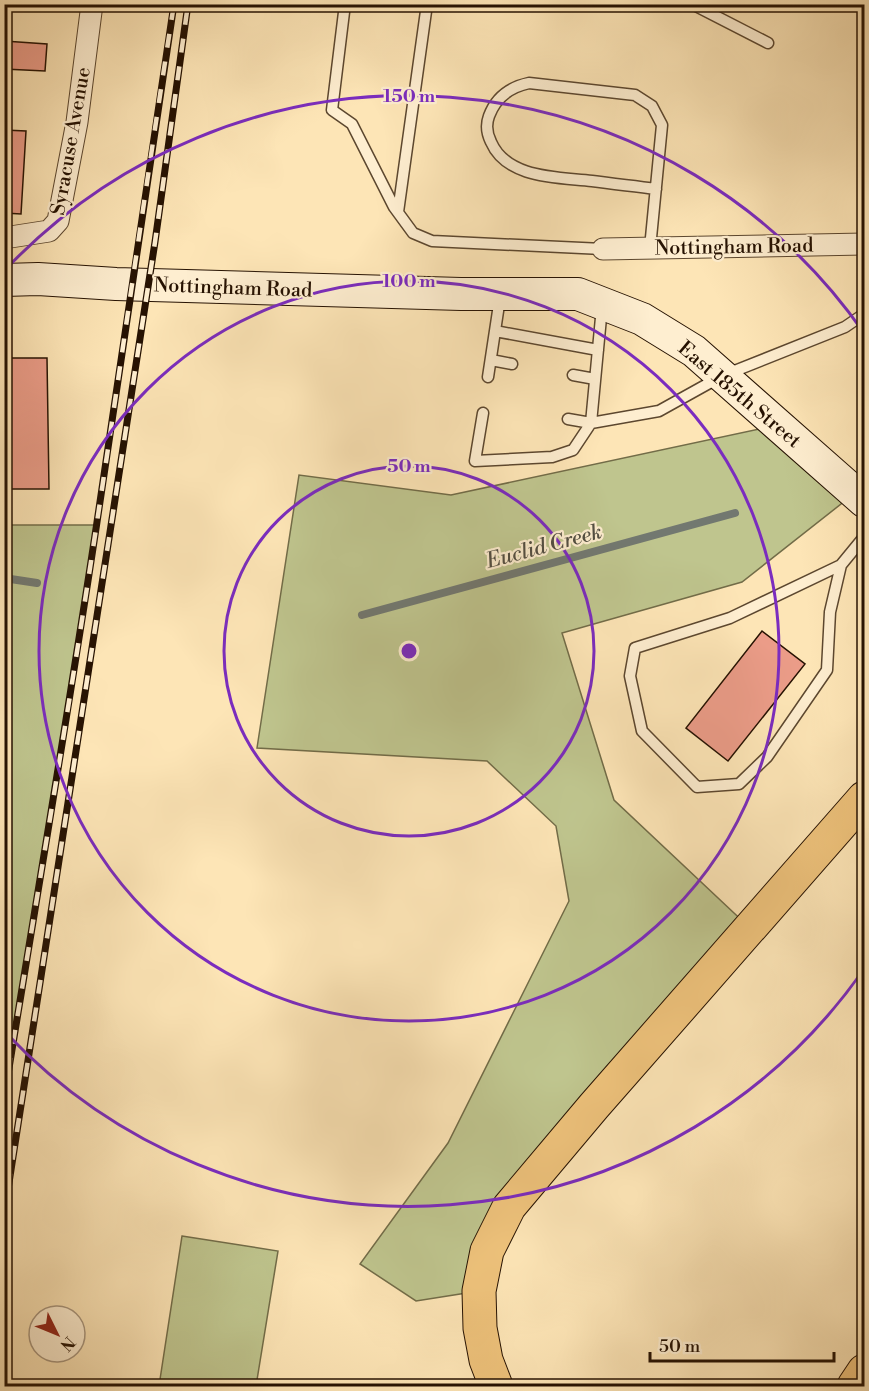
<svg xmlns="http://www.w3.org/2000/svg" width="869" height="1391" font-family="'Libre Bodoni',serif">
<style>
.green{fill:#bfc58e;stroke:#726c48;stroke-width:1.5}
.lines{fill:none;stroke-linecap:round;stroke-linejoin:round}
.stream{stroke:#727870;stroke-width:8}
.building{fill:#eb9c88;stroke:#261202;stroke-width:1.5}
.lane-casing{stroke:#5c472f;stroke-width:13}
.street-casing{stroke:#5c472f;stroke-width:23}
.secondary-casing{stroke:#261202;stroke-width:34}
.highway-casing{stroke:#261202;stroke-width:35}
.lane{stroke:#feeed0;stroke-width:10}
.street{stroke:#feeed0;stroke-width:21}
.secondary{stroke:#feeed0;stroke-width:32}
.highway{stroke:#eec27b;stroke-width:33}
.rail-casing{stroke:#261202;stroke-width:7}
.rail{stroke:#feeed0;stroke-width:4.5;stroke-dasharray:14;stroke-linecap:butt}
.ring{fill:none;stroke:#7b2cbf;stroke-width:3}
.labels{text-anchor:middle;stroke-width:4.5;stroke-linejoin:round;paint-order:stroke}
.street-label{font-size:20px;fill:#261202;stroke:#feeed0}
.water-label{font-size:21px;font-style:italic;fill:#524e42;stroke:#feeed0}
.centre{fill:#7b2cbf;stroke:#feeed0;stroke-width:3}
.ring-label{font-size:18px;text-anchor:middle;font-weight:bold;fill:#7b2cbf;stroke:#feeed0;stroke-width:4.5;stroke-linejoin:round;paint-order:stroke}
</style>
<rect width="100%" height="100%" fill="#fde5b6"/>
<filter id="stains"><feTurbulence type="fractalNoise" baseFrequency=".00333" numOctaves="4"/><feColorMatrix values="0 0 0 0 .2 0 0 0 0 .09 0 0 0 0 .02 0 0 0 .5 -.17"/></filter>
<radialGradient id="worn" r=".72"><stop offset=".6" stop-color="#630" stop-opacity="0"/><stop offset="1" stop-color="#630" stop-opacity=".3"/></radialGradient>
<path class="green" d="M778,425L855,493L742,582L562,633L614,800L751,929L509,1207L479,1291L416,1301L360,1264L448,1143L569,901L556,826L487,761L257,748L299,475L451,495Z
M5,525H97L5,1099L4,525Z
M182,1236L278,1251L256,1386H159Z"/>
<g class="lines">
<path class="stream" d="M4,578L37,583
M362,615L735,513"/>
</g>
<path class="building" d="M4,41L47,44L45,71L4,69Z
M4,130L26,131L21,214L4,213Z
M4,358H47L49,489H4Z
M762,631L805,664L728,761L686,728Z"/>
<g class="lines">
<g class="lane-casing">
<path id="lane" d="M345,4L332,110L352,124L394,207L413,233L432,241L603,249
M692,4L768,43
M398,212L427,4
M650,248L662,125L652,106L635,95L529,83C510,87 496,97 489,116C486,124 487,134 491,142C507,179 558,177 592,181C613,184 634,186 656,189
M495,331L598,350
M491,360L512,364
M573,375L595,379
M488,377L500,298
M483,413L475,461L552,457L573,450L591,423L602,307
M568,419L591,423L659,411L722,376L845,327L864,314
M841,565L830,612L827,670L767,757L739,784L697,787L642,731L630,676L635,648L730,618L841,565L864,537"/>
</g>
<g class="street-casing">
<path id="street" d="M4,238L49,231L58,221L77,122L92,4
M603,249L864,244"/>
</g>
<g class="secondary-casing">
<path id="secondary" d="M4,280L38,279L116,284L461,294H578L642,319L694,351L864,501"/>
</g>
<g class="highway-casing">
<path id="highway" d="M496,1386L486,1360L480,1328L479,1291L487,1251L509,1207L594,1106L864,798
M854,1386L864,1371"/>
</g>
<use href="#lane" class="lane"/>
<use href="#street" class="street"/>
<use href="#secondary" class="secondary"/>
<use href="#highway" class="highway"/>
<g class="rail-casing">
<path id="rail" d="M4,1099C35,907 68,715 97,522C123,350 147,177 174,4
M4,1215L155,242L188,4"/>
</g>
<use href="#rail" class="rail"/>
</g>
<g class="ring">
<circle cx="409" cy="651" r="185"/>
<circle cx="409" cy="651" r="370"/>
<path d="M864 969A555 555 0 0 1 6 1033M6 269A555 555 0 0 1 864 333"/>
</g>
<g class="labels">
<g class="street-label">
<text transform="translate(70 141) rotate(-80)" y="7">Syracuse Avenue</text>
<text transform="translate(734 246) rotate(-1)" y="7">Nottingham Road</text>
<text transform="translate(233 287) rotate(2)" y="7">Nottingham Road</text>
<text transform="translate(740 394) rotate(40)" y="7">East 185th Street</text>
</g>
<g class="water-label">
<text transform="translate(544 546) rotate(-15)" y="7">Euclid Creek</text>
</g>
</g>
<circle cx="409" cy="651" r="9" class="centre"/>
<g class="ring-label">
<text x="409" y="102">150 m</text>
<text x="409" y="287">100 m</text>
<text x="409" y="472">50 m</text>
</g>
<rect width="869" height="1391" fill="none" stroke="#fde5b6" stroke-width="24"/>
<rect x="6" y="6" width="857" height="1379" fill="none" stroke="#261202" stroke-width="3"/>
<rect x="12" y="12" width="845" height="1367" fill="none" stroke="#261202" stroke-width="1.5"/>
<g transform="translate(57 1334) rotate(133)"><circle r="28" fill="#feeed0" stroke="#a8967e" stroke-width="1.5"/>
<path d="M0-4.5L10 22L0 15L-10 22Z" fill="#8f2418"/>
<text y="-9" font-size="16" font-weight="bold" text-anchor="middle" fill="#261202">N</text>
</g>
<path d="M650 1352v9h184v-9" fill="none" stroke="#261202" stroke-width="3"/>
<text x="659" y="1352" font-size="18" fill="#261202" stroke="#feeed0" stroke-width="4.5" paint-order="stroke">50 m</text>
<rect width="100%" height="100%" filter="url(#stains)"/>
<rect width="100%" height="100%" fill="url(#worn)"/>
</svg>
